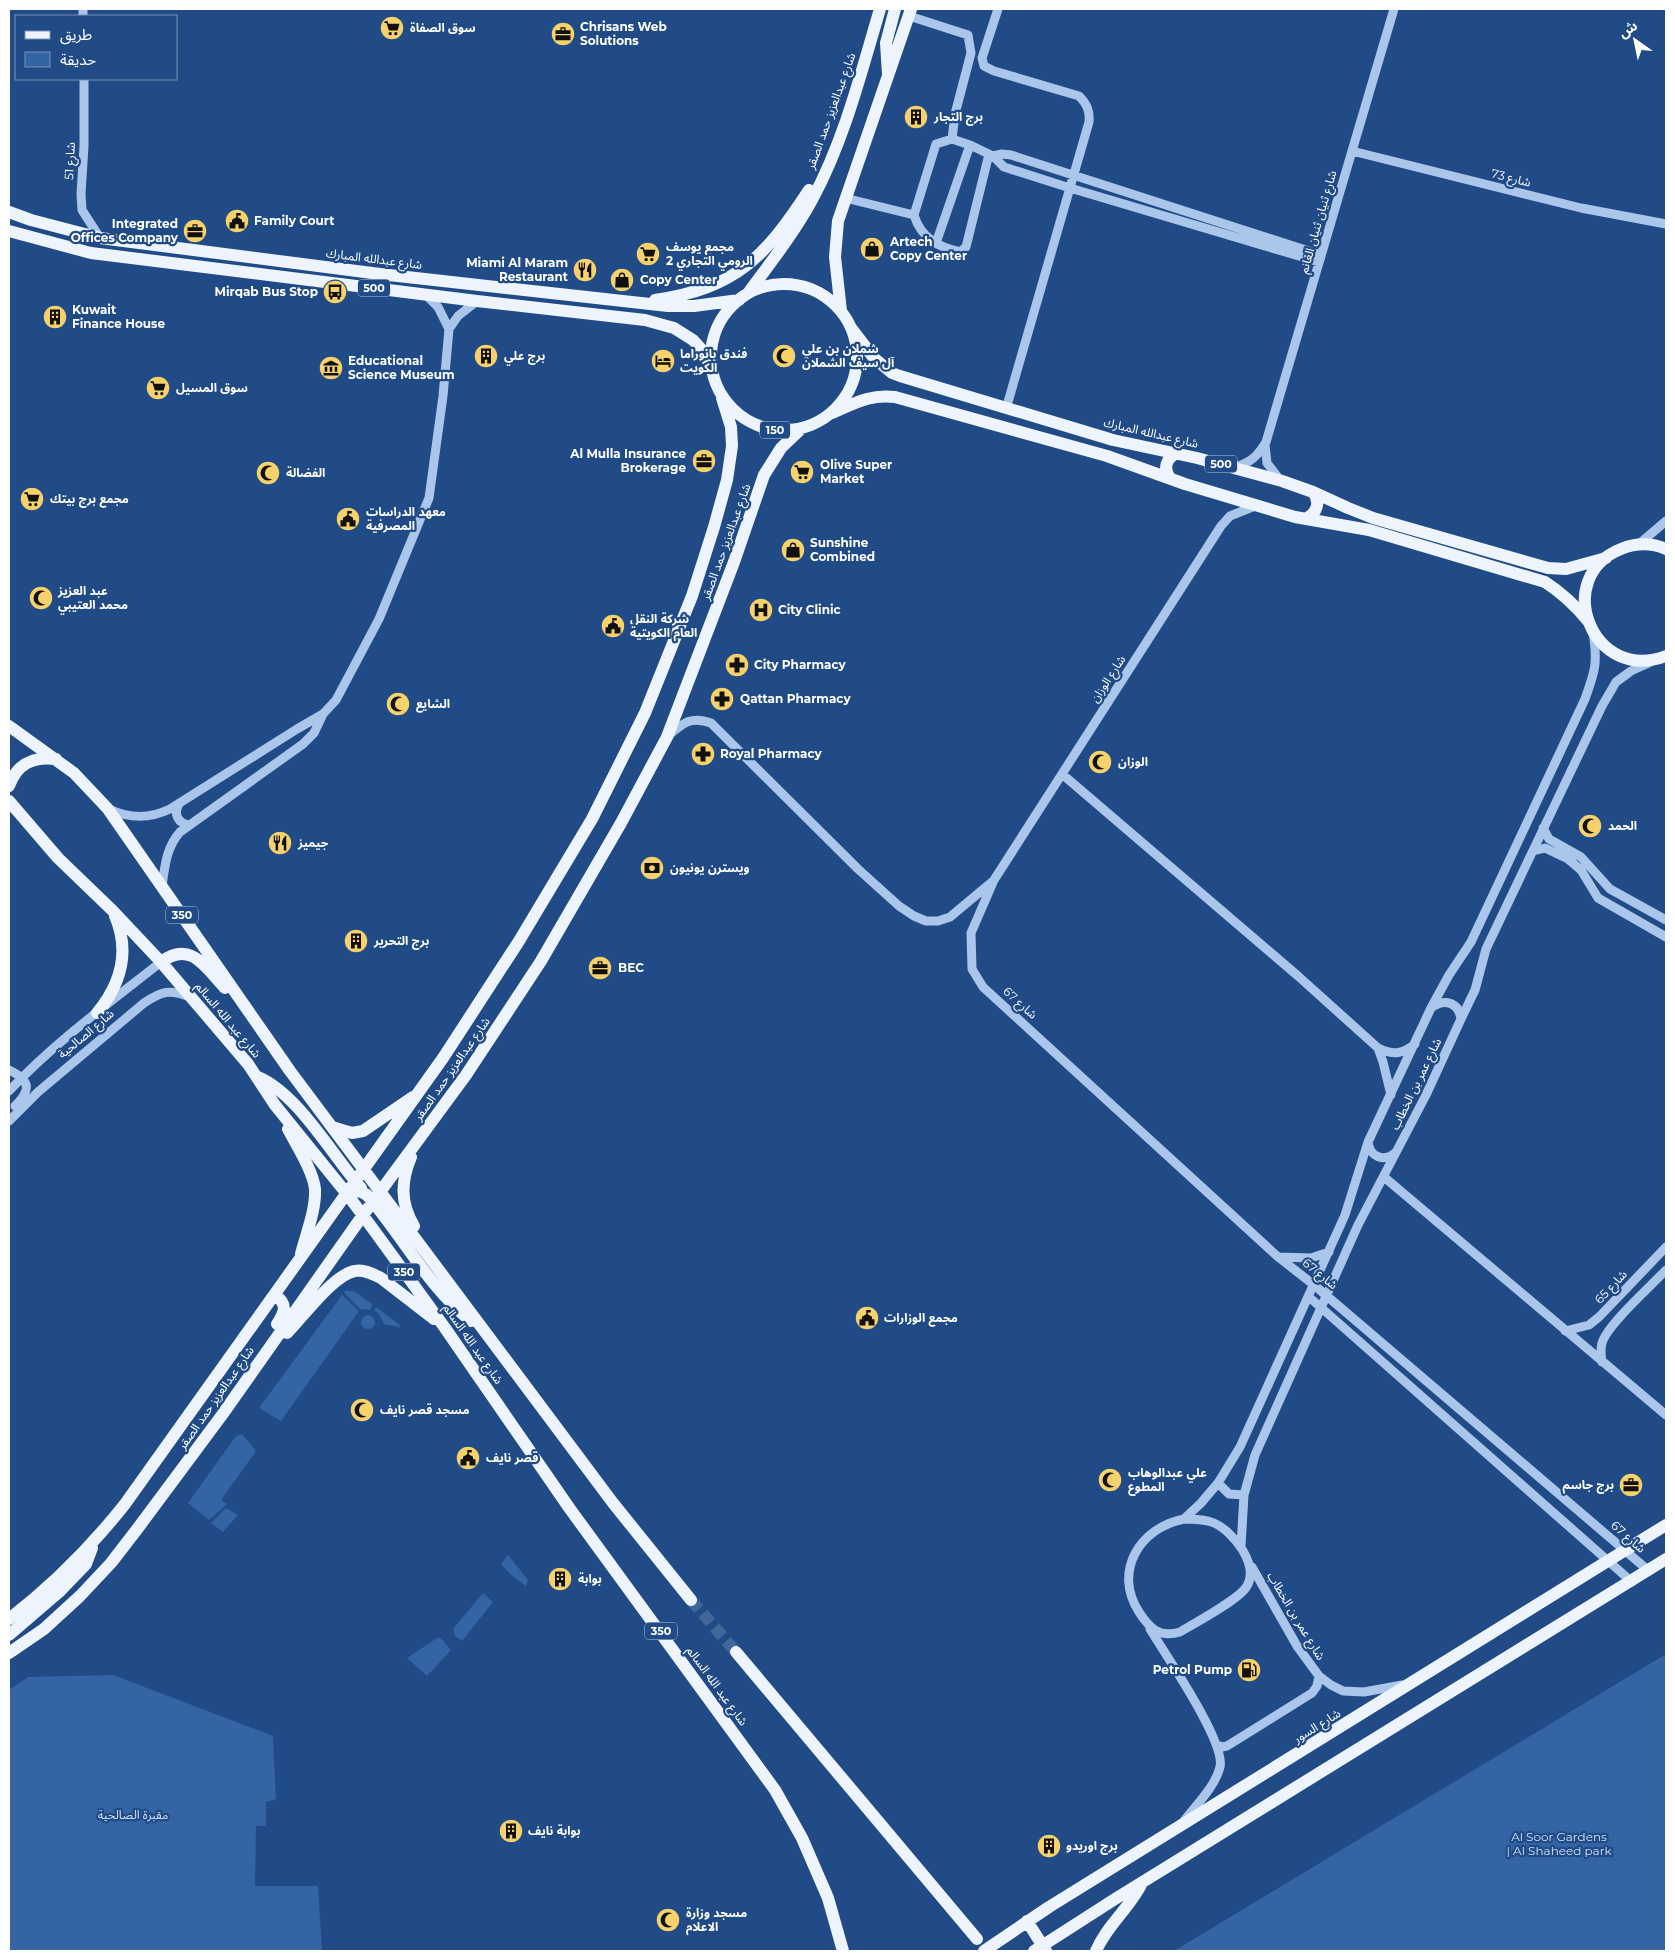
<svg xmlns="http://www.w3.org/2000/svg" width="1675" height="1960" font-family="Montserrat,'Noto Sans Arabic',sans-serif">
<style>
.green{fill:#3464a4}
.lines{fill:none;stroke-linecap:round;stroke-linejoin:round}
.major-tunnel{stroke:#416699;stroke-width:12;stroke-dasharray:12 6;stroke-linecap:butt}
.minor{stroke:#aac6ea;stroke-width:9}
.major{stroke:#eef4fe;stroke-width:12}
.labels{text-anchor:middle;stroke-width:4.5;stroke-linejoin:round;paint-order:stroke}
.shield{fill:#204b87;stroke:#bcc9db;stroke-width:1}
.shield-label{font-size:11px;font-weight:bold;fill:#fff}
.poi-label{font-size:12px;font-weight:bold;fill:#fff;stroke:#204b87;text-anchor:start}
.street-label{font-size:12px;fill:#fff;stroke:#204b87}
.park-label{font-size:12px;fill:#cfe0f7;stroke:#204b87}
</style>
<rect width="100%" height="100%" fill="#204b87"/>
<path class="green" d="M345,1291H354L372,1304L370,1310L360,1309L344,1293Z
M342,1295L359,1311L281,1421L259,1408Z
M376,1307L400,1325V1327L384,1324L379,1314L374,1310Z
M361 1322a7 7 0 1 1 14 0a7 7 0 1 1-14 0Z
M242,1434L256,1451L221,1500L227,1504L209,1520L188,1503L236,1436Z
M226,1508L238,1515L223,1532L211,1523Z
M508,1555L528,1580L526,1586L510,1574L501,1564Z
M483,1593L493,1602L462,1641L455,1636L453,1629Z
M437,1638H441L451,1650L427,1676L407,1658Z
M1666,1654V1951H1174Z
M113,1675L273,1736L276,1799L266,1802V1826H256L255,1886H318L322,1951H9V1690L28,1677Z"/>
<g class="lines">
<path class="major-tunnel" d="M691,1600L736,1652"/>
<path class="minor" d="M83,9V16
M998,9L982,58L984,66L994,71L1079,96C1087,104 1090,111 1089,122L1006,409
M909,16L968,35L971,53L955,114L952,139
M84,79V146L81,194L82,210L100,238
M1352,151L1581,208L1666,224
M989,154L966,247L960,252C938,247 921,238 914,215L936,144L952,139L970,145L993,156
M845,198L914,215
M936,243L970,145
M1319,262L1070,188L1004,167L993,156L1002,154L1011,155L1321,255
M426,295L438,307L449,329
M1265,445L1267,463L1280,480
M1235,467C1250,463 1258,456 1266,442L1394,9
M1255,506L1230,516L1221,526L994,880L971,933L972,969L983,987L1277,1256L1314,1285L1649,1571
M1639,544L1666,521
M669,735C684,722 692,716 711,723L858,869L899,906L914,916L926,921H938L950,917L992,882
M1062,774L1298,976L1378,1048C1393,1055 1401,1055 1415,1044
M179,804C173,814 178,824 190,825
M109,809C130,819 149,819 170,809L297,729L323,714L336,700L379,619L429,498L443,396L449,329L458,316L477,301
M1543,828L1549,839L1581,857L1610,889L1666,920
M1533,851L1545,848L1568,859L1581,870L1598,898L1666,937
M162,886C165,866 166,848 180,832L303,744L314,733L323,714
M1431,1008C1444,998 1459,1002 1461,1019
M1378,1048L1383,1062L1391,1095
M9,1070C30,1080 32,1089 15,1106
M9,1091C54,1043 109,1003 161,962
M9,1121L38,1092L144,1003C162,991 169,989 190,997
M1368,1142C1370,1157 1384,1163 1396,1152
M1384,1177L1666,1415
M1278,1257L1311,1258L1329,1252
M1309,1297L1632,1582
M1565,1331L1589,1325L1599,1317L1666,1247
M1602,1362C1601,1355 1600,1350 1602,1343C1607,1325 1652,1285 1666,1270
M1218,1483L1229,1494L1244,1495
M1184,1519L1201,1503L1218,1483L1240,1447L1345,1215L1368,1142L1431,1008L1449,975L1471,942L1585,699C1595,671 1598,663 1593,633
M1184,1519C1194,1519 1205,1519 1214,1523C1234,1532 1259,1565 1247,1586C1240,1599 1195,1623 1180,1632C1159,1638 1150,1629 1139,1612C1113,1572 1139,1528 1184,1519Z
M1241,1546L1244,1495L1255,1455L1358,1225L1426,1095L1461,1019L1475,990L1486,949L1602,706L1616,682L1631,671L1651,662
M1252,1567L1297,1646L1319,1676L1331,1685L1343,1691L1364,1692L1402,1685
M1150,1629C1165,1654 1226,1742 1220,1767C1215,1787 1196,1805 1184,1821
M1217,1745L1222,1747L1227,1746L1312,1693L1317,1686L1319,1676"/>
<path class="major" d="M888,74L886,43L895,9
M9,212L31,220L100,238L380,274L668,306H694L739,300
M9,231L91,253L477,301L645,320L674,328L693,340L703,351L711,367
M711 357a73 73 0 1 1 146 0a73 73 0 1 1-146 0Z
M749,292C771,262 794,233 812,200C844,141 861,73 880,9
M655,300C737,288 765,257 809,190
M841,311L835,257L838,221L911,9
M851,328L874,358L892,373L900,376L1113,440L1197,458L1282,481L1313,492L1348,508L1373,518L1548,568L1566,569L1606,558
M832,413C855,403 870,394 895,397L1107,456L1185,484L1295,517L1369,530L1545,582C1562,593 1575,605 1588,621
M1170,478C1163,468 1166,458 1177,453
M1305,519C1317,514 1321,502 1313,492
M1666,549C1652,543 1636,543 1621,549C1551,577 1592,684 1666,656
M9,726L74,773L108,809L290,1071L613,1503L691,1600
M9,786C17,764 33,756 56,759
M9,801L58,858L113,911L161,962L248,1064L275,1105L347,1194L373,1229L445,1328L570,1509L775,1790L802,1838L828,1898L843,1951
M161,962C191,940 205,967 225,988
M97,1013C121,984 130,951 115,916
M258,1077C298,1094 332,1155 361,1188
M332,1127L352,1133L363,1131L413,1097
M288,1129C297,1146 313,1171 315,1189C316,1210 306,1234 301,1254
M411,1157C401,1181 400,1203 414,1226
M347,1194L360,1191L367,1195C403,1236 428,1287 471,1321
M275,1295C288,1304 285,1312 277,1324
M287,1333C303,1317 334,1274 355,1271C364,1269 373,1274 381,1278L434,1319
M9,1619C53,1585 91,1547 125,1504L443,1058L519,941L592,819L645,713L692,596L714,527L727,480L732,446L731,427L722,398
M9,1635L59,1592L86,1564L92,1548
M736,1652L977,1939
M9,1653L44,1629L80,1596L111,1563L138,1528L222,1415L363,1215L466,1075L541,961L621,823L667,737L734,562L764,475L781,448L802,428
M1027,1921L1046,1951
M984,1951L1049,1907L1666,1525
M1034,1951L1115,1899L1666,1559
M1096,1951C1107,1925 1130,1908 1142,1883"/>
</g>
<defs>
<g id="supermarket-disc" transform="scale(1.25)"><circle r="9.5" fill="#f7d26b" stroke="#204b87"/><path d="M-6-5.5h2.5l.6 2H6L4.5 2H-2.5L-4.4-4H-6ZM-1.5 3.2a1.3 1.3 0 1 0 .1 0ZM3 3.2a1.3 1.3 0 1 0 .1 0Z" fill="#111"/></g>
<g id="office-disc" transform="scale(1.25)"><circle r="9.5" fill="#f7d26b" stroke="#204b87"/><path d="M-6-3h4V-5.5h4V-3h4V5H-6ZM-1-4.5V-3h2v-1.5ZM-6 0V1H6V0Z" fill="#111"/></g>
<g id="building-disc" transform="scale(1.25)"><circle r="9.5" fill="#f7d26b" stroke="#204b87"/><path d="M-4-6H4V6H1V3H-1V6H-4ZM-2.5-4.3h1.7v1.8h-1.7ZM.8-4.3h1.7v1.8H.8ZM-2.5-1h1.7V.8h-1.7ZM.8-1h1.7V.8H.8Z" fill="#111"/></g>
<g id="civic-disc" transform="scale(1.25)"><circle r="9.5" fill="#f7d26b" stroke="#204b87"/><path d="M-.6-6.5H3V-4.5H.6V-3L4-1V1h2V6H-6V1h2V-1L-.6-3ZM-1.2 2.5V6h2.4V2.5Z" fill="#111"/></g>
<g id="shop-disc" transform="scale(1.25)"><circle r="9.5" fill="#f7d26b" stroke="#204b87"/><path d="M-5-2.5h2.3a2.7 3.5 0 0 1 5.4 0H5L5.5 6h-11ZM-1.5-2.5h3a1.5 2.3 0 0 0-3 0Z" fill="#111"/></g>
<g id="restaurant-disc" transform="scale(1.25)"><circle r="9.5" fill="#f7d26b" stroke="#204b87"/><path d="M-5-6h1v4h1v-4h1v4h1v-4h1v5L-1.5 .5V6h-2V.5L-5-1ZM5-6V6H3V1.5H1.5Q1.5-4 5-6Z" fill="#111"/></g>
<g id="bus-disc" transform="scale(1.25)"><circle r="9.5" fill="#f7d26b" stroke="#204b87"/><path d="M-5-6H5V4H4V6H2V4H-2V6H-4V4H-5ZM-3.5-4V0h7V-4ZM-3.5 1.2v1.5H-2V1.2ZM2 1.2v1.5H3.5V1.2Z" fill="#111"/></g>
<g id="mosque-disc" transform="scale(1.25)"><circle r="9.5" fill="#f7d26b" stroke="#204b87"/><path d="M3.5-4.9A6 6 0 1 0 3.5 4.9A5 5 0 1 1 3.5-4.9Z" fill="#111"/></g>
<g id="hotel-disc" transform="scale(1.25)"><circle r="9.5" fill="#f7d26b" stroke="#204b87"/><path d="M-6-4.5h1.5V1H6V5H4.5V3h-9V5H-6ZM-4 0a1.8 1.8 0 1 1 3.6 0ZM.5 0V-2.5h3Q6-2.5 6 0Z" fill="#111"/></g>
<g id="museum-disc" transform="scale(1.25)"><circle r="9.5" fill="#f7d26b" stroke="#204b87"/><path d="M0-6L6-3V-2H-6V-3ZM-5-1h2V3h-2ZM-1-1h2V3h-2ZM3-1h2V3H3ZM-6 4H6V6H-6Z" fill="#111"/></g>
<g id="hospital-disc" transform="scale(1.25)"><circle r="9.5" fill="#f7d26b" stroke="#204b87"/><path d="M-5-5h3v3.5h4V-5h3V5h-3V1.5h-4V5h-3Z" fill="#111"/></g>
<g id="pharmacy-disc" transform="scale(1.25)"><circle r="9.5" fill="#f7d26b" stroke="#204b87"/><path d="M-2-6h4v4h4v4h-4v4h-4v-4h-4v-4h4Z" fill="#111"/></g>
<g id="bank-disc" transform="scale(1.25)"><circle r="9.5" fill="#f7d26b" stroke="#204b87"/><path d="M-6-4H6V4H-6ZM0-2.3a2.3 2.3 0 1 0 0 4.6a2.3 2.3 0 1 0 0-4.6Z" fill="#111"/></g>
<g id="fuel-disc" transform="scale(1.25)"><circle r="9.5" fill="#f7d26b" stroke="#204b87"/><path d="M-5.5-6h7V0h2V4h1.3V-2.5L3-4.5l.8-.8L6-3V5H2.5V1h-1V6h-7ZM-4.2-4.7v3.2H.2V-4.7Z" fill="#111"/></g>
</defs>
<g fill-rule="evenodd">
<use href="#supermarket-disc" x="392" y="28"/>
<use href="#office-disc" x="563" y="34"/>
<use href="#building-disc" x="916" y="117"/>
<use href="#civic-disc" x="237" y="221"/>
<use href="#office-disc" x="195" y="231"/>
<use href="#shop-disc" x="872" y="249"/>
<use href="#supermarket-disc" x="648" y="254"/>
<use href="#restaurant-disc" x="585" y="270"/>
<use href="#shop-disc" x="622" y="280"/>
<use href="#bus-disc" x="335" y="292"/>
<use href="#building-disc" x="55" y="317"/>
<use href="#building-disc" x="486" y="356"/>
<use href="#mosque-disc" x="784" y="356"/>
<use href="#hotel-disc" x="663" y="361"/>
<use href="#museum-disc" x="331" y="368"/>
<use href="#supermarket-disc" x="158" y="388"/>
<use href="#office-disc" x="704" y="461"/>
<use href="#supermarket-disc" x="802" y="472"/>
<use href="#mosque-disc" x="268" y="473"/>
<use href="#supermarket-disc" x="32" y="499"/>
<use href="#civic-disc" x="348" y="519"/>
<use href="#shop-disc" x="793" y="550"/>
<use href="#mosque-disc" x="41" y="598"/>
<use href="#hospital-disc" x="761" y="610"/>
<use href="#civic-disc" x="613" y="626"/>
<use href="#pharmacy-disc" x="737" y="665"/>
<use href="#pharmacy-disc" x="722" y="699"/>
<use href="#mosque-disc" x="398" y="704"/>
<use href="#pharmacy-disc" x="703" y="754"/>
<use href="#mosque-disc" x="1100" y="762"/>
<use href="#mosque-disc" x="1590" y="826"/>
<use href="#restaurant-disc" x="280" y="843"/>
<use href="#bank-disc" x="652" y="868"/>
<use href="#building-disc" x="356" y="941"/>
<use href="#office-disc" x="600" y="968"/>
<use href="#civic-disc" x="867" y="1318"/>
<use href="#mosque-disc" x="362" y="1410"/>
<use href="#civic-disc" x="468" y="1458"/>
<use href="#mosque-disc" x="1110" y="1480"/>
<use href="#office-disc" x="1631" y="1485"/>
<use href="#building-disc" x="560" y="1579"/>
<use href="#fuel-disc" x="1249" y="1670"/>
<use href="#building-disc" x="511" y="1831"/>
<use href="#building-disc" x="1049" y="1846"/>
<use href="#mosque-disc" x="668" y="1920"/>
</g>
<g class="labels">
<g class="shield">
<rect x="358" y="279.5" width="32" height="17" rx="4"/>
<rect x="760" y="421.5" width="30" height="17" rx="4"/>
<rect x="1205" y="455.5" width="32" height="17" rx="4"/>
<rect x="166" y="906.5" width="32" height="17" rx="4"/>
<rect x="388" y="1263.5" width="32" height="17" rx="4"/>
<rect x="645" y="1622.5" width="32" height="17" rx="4"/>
</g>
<g class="shield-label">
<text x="374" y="292">500</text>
<text x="775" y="434">150</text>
<text x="1221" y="468">500</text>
<text x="182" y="919">350</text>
<text x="404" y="1276">350</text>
<text x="661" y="1635">350</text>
</g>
<g class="poi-label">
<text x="580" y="31">Chrisans Web<tspan x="580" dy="14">Solutions</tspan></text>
<text x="410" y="32">سوق الصفاة</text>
<text x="934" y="121">برج التجار</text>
<text x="254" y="225">Family Court</text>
<text x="178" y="228" text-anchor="end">Integrated<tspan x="178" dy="14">Offices Company</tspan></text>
<text x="890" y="246">Artech<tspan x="890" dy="14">Copy Center</tspan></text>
<text x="666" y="251">مجمع يوسف<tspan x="666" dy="14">الرومي التجاري 2</tspan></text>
<text x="568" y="267" text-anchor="end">Miami Al Maram<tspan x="568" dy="14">Restaurant</tspan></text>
<text x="640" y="284">Copy Center</text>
<text x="318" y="296" text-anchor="end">Mirqab Bus Stop</text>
<text x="72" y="314">Kuwait<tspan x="72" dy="14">Finance House</tspan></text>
<text x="802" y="353">شملان بن علي<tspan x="802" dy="14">آل سيف الشملان</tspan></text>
<text x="680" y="358">فندق بانوراما<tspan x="680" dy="14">الكويت</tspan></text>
<text x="504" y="360">برج علي</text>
<text x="348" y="365">Educational<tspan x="348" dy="14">Science Museum</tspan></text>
<text x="176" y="392">سوق المسيل</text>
<text x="686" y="458" text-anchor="end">Al Mulla Insurance<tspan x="686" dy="14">Brokerage</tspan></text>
<text x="820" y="469">Olive Super<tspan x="820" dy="14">Market</tspan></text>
<text x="286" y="477">الفضالة</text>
<text x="50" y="503">مجمع برج بيتك</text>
<text x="366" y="516">معهد الدراسات<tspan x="366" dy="14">المصرفية</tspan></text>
<text x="810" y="547">Sunshine<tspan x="810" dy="14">Combined</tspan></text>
<text x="58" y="595">عبد العزيز<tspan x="58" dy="14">محمد العتيبي</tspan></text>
<text x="778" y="614">City Clinic</text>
<text x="630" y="623">شركة النقل<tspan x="630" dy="14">العام الكويتية</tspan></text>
<text x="754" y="669">City Pharmacy</text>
<text x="740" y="703">Qattan Pharmacy</text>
<text x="416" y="708">الشايع</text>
<text x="720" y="758">Royal Pharmacy</text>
<text x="1118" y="766">الوزان</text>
<text x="1608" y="830">الحمد</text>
<text x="298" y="847">جيميز</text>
<text x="670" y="872">ويسترن يونيون</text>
<text x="374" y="945">برج التحرير</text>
<text x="618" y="972">BEC</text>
<text x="884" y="1322">مجمع الوزارات</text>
<text x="380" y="1414">مسجد قصر نايف</text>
<text x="486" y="1462">قصر نايف</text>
<text x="1128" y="1477">علي عبدالوهاب<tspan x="1128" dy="14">المطوع</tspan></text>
<text x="1614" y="1489" text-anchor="end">برج جاسم</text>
<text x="578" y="1583">بوابة</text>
<text x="1232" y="1674" text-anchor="end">Petrol Pump</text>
<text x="528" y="1835">بوابة نايف</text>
<text x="1066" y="1850">برج اوريدو</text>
<text x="686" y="1917">مسجد وزارة<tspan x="686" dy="14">الاعلام</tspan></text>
</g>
<g class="street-label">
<text transform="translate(831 111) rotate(-70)" y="4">شارع عبدالعزيز حمد الصقر</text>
<text transform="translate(70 161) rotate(-87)" y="4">شارع 51</text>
<text transform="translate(1511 178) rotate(14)" y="4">شارع 73</text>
<text transform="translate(1318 222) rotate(-74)" y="4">شارع ثنيان ثنيان الغانم</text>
<text transform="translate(374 259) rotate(7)" y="4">شارع عبدالله المبارك</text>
<text transform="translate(1151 433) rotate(13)" y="4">شارع عبدالله المبارك</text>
<text transform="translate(726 542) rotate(-70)" y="4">شارع عبدالعزيز حمد الصقر</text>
<text transform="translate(1108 679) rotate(-57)" y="4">شارع الوزان</text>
<text transform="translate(1020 1003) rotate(42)" y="4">شارع 67</text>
<text transform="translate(228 1020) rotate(50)" y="4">شارع عبد الله السالم</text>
<text transform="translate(86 1034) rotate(-40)" y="4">شارع الصالحية</text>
<text transform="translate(452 1069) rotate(-55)" y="4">شارع عبدالعزيز حمد الصقر</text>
<text transform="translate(1416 1084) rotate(-64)" y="4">شارع عمر بن الخطاب</text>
<text transform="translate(1320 1274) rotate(39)" y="4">شارع 67</text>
<text transform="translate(1611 1287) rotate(-47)" y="4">شارع 65</text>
<text transform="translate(473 1344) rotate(55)" y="4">شارع عبد الله السالم</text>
<text transform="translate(216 1398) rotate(-55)" y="4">شارع عبدالعزيز حمد الصقر</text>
<text transform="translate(1628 1537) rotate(41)" y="4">شارع 67</text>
<text transform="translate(1296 1616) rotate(59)" y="4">شارع عمر بن الخطاب</text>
<text transform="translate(717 1686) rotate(54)" y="4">شارع عبد الله السالم</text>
<text transform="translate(1317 1726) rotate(-32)" y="4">شارع السور</text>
</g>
<g class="park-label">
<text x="133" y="1819">مقبرة الصالحية</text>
<text x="1559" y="1841">Al Soor Gardens<tspan x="1559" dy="14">| Al Shaheed park</tspan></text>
</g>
</g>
<rect width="1675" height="1960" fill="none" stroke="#ffffff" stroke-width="20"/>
<rect x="15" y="15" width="162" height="65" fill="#204b87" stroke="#7993b7"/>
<rect x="25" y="31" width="25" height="8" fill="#eef4fe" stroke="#7993b7"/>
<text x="60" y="40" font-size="15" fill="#ffffff">طريق</text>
<rect x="25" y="52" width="25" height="15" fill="#3464a4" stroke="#7993b7"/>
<text x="60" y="65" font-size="15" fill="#ffffff">حديقة</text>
<g transform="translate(1635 40) rotate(327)" stroke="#204b87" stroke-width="4" paint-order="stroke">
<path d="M0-4L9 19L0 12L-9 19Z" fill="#ffffff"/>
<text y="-8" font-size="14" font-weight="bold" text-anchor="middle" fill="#ffffff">ش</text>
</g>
</svg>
